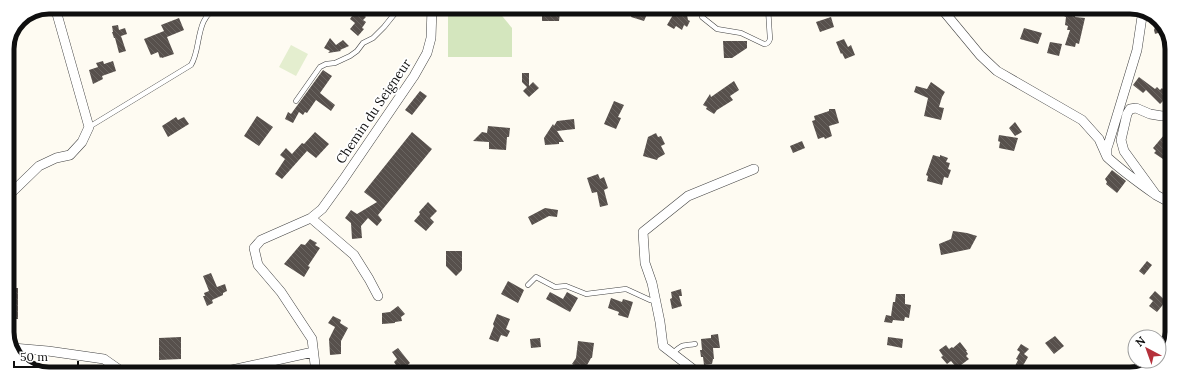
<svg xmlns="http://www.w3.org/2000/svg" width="1179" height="381" font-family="Lora,serif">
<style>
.grass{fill:#d4e6be}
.pitch{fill:#e4eecf}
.building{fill:url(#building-back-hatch)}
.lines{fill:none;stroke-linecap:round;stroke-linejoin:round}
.lane-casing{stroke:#424242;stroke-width:5.5}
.street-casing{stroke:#424242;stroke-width:10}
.lane{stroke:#fff;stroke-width:4.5}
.street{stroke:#fff;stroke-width:9}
.labels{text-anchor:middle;stroke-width:4;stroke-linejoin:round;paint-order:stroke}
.street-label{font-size:13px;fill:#0f0f0f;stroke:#fff}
.rim{fill:none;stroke:#0f0f0f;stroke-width:5}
</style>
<defs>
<pattern id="building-back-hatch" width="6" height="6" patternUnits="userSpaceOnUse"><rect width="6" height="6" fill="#57504c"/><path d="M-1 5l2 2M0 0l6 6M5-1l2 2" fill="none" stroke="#6a6561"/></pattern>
</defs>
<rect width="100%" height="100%" fill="#fefbf2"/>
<path class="grass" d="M448,8H488L498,11L512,28V57H448Z"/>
<path class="pitch" d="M291,45L308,54L296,76L279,67Z"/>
<path class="building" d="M358,7H361L367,12L364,15L366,17L363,20L366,22L362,28L364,29L358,36L350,29L355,23L350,19Z
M634,8H646L645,11L648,12L644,21L631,17Z
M1065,8H1077L1075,17L1085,18L1079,44L1076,43L1075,47L1065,45L1070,30H1067L1068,26L1065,25L1066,17L1064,16Z
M542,12H560L559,21H542Z
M674,13L678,15L681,13L687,15L688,20L690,21L687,27L684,25L682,30L676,26L674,29L667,25Z
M831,17L834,27L820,32L816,22Z
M179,18L184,30L167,37L174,54L162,58L161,57L160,58L158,52L151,55L144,39L164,31L161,25Z
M1158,20L1163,24L1161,32L1155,34L1154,30Z
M118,25L119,30L125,28L127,34L121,36L126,51L119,53L115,38H114L112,32H113L112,26Z
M1024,28L1042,33L1038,44L1020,39Z
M330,38L336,45L343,40L349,46L340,50L341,51L328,53L330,51L324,48Z
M844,39L848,47L851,45L855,55L845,59L842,53L841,54L836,42Z
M723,41H747V48L732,58H724Z
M1050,42L1062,44L1059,56L1047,53Z
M103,61L104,64L113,61L116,71L102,76L103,79L93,84L89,70L98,67L96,63Z
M323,70L332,76L320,93L335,105L331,111L316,100L307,113L305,112L303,115L299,112L293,123L285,119L288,112L291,114Z
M522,73H529V86L533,82L539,88L529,97L523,91L527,87L522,82Z
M1139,77L1155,89L1157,87L1160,90L1162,88L1170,96L1164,102L1163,101L1160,104L1146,90L1143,93L1133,85Z
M734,81L739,90L730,96L733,100L717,110L714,114L706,109L707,107L703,105L710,94L711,97Z
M931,82L945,92L942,97L939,107L944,108L941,120L924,116L928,98L914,92L916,86L927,89Z
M420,91L427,96L412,115L405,110Z
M614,101L624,105L618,117L621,118L616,129L604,124Z
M829,109H835L839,123L829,126L832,136L825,139L824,137L818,139L812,121L815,120L814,116L829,111Z
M257,116L273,127L259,146L244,136Z
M176,117L178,120L184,117L189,124L168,137L162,126Z
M574,119L575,129L557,131L564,142H559V144L545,145L544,138L553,124L554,126L557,121Z
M1015,122L1022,132L1015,136L1009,128Z
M488,126L510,128L509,137H507L506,150L489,149V142L473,141L482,132L487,133Z
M315,132L329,144L316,158L307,151L282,179L275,174L285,159L280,155L286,148L292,154L302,143L304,144Z
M412,132L432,149L378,215L382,220L377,226L368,218L361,226L362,238L352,239L351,223L345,218L351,210L357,214L377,202L364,192Z
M656,133L658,137L661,136L665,144L661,146L665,154L658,158L657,160L643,156L648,137Z
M999,135L1018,138L1014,151L999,148L1000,142L998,141Z
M1164,135L1169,139L1166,143L1171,148V155L1167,153L1163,159L1154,153L1156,151L1153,148Z
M802,141L805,148L793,153L790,146Z
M933,155L940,157V155L948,158L946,162L950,163L948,169L951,170L948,178L944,177L942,185L927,181L928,176L926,175Z
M1112,170L1126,181L1117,193L1106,184L1107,182L1105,179Z
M598,174L600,179L604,177L608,188L604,190L608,205L600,207L597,192L592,193L587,178Z
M428,202L437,211L430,218L434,222L426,231L414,221L420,214L419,212Z
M545,208L558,210L557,217L549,216L532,225L528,217Z
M953,231L967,233L977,236L970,249L941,255L939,244L951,239Z
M310,239L317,243L315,245L320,248L308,266L310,267L304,277L284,264L301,244L305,245Z
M446,251H462V270L456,276L446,266Z
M1147,261L1152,265L1144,275L1139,271Z
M211,273L217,287L225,284L227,291L223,293V295L212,300L213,303L207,306L203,296H205L204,293L209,291L203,276Z
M508,281L524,290L518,303L501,294Z
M13,288H18V319H10Z
M681,289L682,296H679L682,306L672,309L670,299L672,298L671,292Z
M1155,291L1166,301L1157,312L1149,306L1153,301L1149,298Z
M550,292L563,299L567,292L578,298L570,312L546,299Z
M896,294H905V304L911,305L909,318L905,317L904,321L893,320L892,323L884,322L886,315L891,316L893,302H895Z
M611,298L622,302L623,299L633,302L628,318L618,315L619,312L608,308Z
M398,306L405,314L401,317L402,321L395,322V323L382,324V313L390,312Z
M497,314L510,319L506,329L510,331L507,337L501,335L498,342L489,339L494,326L493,324Z
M333,316L341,320L340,323L348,328L341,341V354L330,355L329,339L335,327L328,323Z
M718,334L720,348H713L714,359H713L712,364L704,365L703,357H701L700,350H702L701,339L711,338V335Z
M1055,336L1064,346L1054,354L1045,343Z
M181,337V359L159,360V338Z
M888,337L903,339L902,348L887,345Z
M540,338L541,347L531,348L530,339Z
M578,341L594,343L592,358H591L586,367L584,365L581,369L572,364L576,358Z
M960,342L967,351H966L968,354L966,356L969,359L957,368L951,361L947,364L941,357L943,356L939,350L946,345L949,349L952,347L953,348Z
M1021,344L1029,349L1024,354L1028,357L1021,369L1029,374H1011L1018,360L1016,359L1020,352L1017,350Z
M398,348L410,363L400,371L394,362L397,359L392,352Z"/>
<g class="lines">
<g class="lane-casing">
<path id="lane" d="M702,17L717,29L741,33L764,44C768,44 769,42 770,39L768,8
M296,101L320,67L326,64L335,63L350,56L357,51L363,43L373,38L384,27L400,7
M89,127L191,65C202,48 194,17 219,7
M528,285L536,277L555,287L566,286L586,294L626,289L650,300L656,301
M673,353C683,344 681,346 695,344"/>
</g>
<g class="street-casing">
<path id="street" d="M941,8L980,55L997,71L1082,120L1099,139L1107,157
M1143,10L1137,50L1109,142L1107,148V157C1122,171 1139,183 1156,195
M7,197L39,166L56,158L70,155L82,142L89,127L55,7
M1171,203L1156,195L1124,151L1121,140L1127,114L1130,109L1136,108L1150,114L1162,116L1172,115
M311,218L354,255L369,279L378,296
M13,348L48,351L104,359L124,373
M218,373L313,352
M316,373L312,339L281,292L258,265L254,248L261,240L311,218L322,209L343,180L414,76L427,53L431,38L432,8
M698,373L663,346L660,322L652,283L645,263L643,232L688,196L754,169"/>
</g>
<use href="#lane" class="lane"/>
<use href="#street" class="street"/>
</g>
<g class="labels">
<g class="street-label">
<text transform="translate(373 111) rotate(-56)" y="5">Chemin du Seigneur</text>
</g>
</g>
<path d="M0 0H1179V381H0ZM49 14H1130A35 35 0 0 1 1165 49V332A35 35 0 0 1 1130 367H49A35 35 0 0 1 14 332V49A35 35 0 0 1 49 14Z" fill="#fff" fill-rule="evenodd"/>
<path class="rim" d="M49 14H1130A35 35 0 0 1 1165 49V332A35 35 0 0 1 1130 367H49A35 35 0 0 1 14 332V49A35 35 0 0 1 49 14Z"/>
<g transform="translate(1147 349) rotate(319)"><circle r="19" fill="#ffffff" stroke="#9f9f9f"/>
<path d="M0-3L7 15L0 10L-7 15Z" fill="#b5313b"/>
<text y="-6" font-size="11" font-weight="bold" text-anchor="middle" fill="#0f0f0f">N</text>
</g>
<path d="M14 361v6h64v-6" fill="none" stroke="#0f0f0f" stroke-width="2"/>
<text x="20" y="361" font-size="12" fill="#0f0f0f" stroke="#ffffff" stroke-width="3" paint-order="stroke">50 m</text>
</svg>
